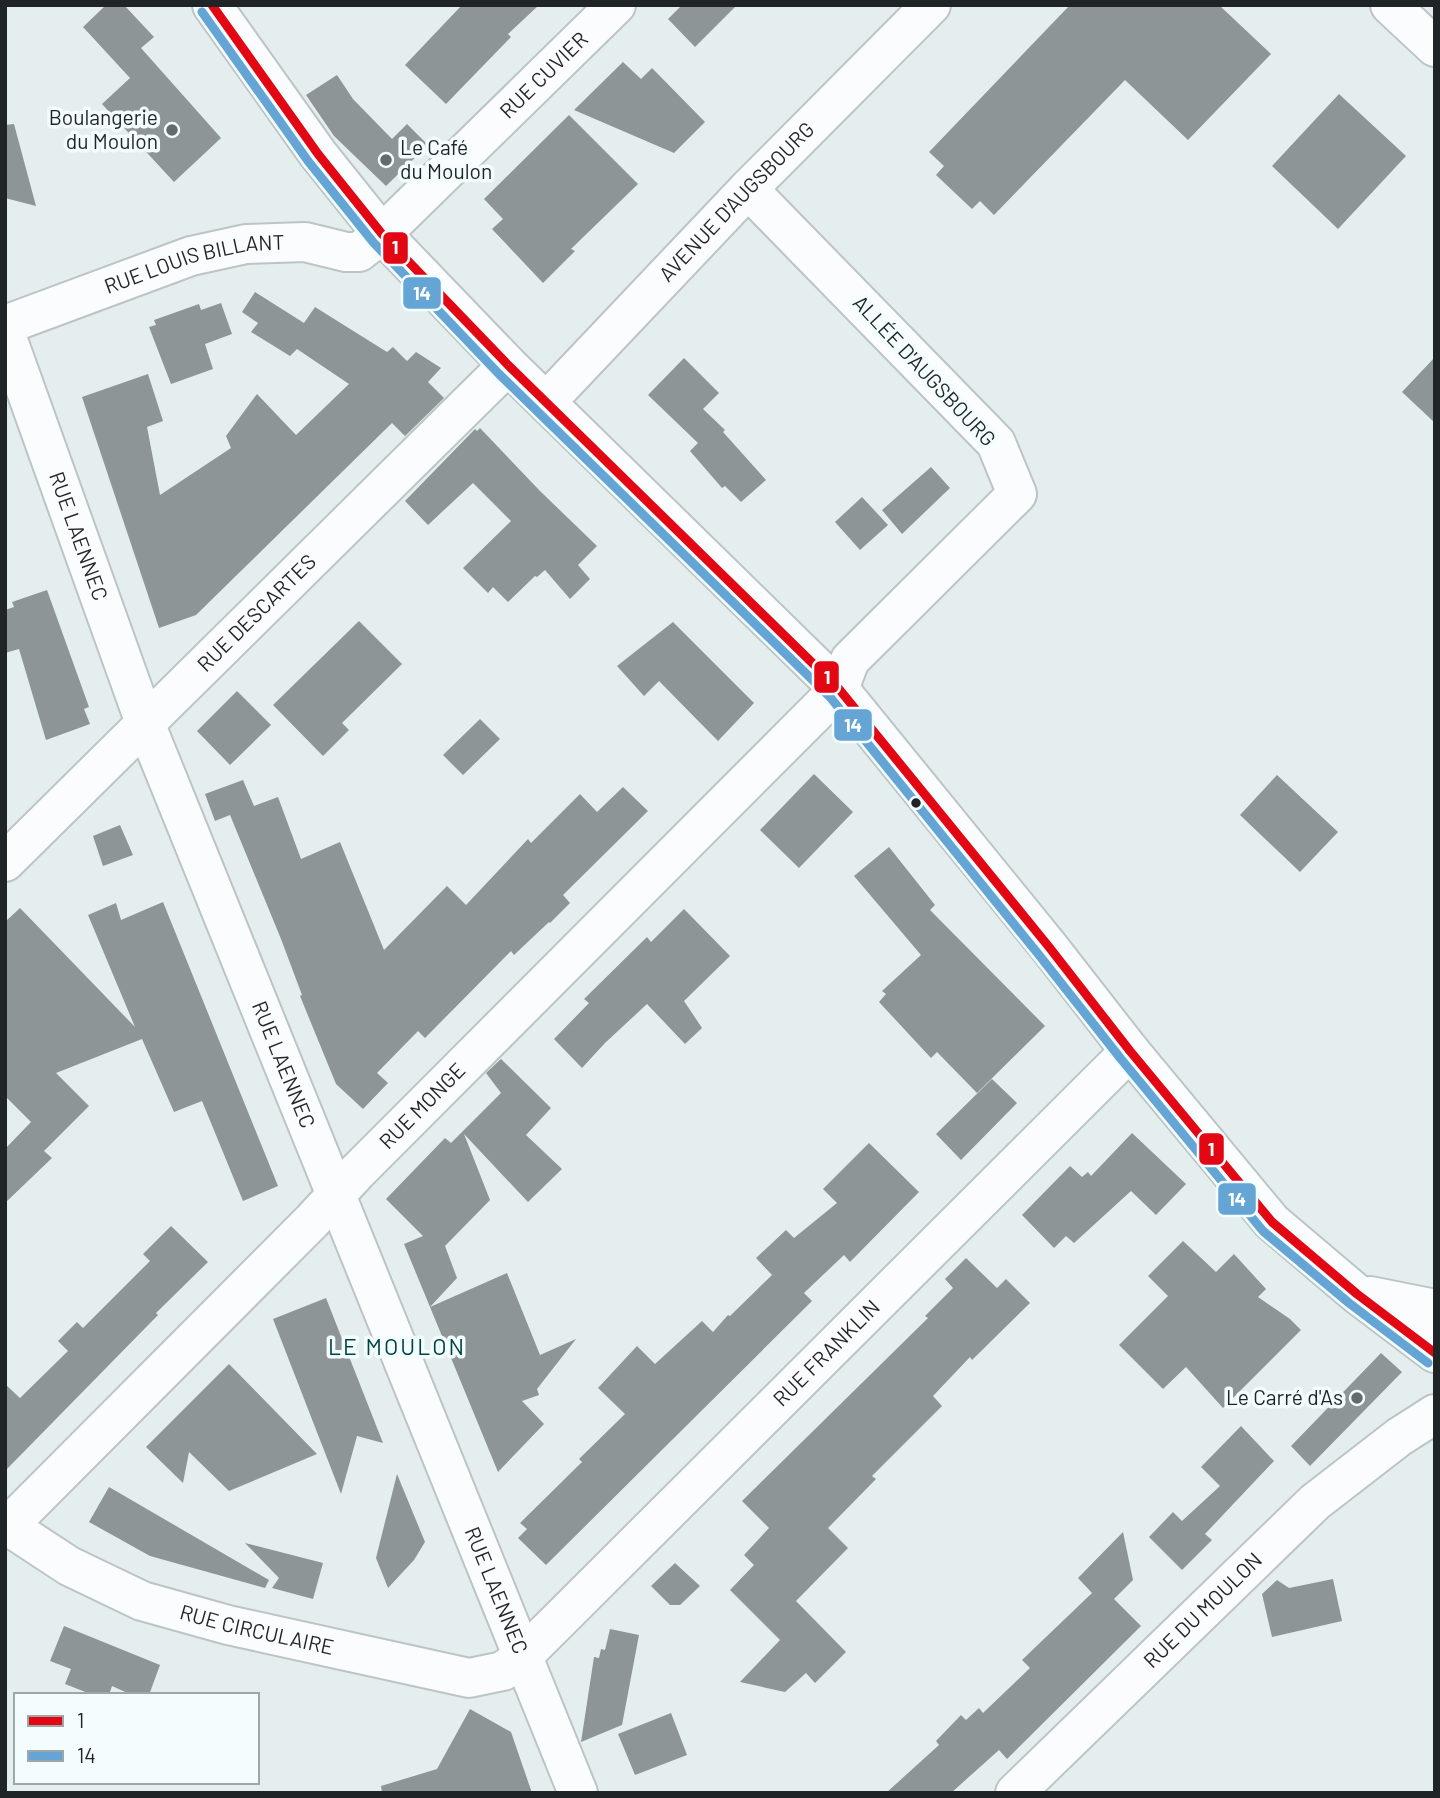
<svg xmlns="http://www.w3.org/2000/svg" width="1440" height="1798" font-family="Barlow,sans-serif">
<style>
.building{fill:#8e9596}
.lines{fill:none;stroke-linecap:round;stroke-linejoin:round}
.minor-casing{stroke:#bcc4c5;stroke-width:42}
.minor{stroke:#fbfcfd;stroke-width:38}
.bus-1-casing{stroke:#f3fdfe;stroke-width:14}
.bus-2-casing{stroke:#f3fdfe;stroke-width:14}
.bus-1{stroke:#e30613;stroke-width:9}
.bus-2{stroke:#65a5d6;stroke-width:9}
.poi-dot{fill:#646b6c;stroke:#f3fdfe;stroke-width:2.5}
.bus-dot{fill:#1f2526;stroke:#f3fdfe;stroke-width:2.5}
.labels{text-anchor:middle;stroke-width:7;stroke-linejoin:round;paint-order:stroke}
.street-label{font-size:21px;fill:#1f2526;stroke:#f3fdfe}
.poi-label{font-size:21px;fill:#1f2526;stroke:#f3fdfe;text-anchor:end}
.neighbourhood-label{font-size:23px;letter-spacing:2px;fill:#004346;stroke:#f3fdfe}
.line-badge{stroke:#f3fdfe;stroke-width:2.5}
.badge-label{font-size:19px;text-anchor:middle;font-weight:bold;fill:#fff}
</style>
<rect width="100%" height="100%" fill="#e4eeef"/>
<path class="building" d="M106,5H124L154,37L141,48L221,138L174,182L102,104L130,78L83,27Z
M462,5H539L508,34L511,37L446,104L405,65Z
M682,5H737L695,47L668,19Z
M1070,5H1219L1271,54L1188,140L1125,80L994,215L980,201L972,209L936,175L944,166L929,152Z
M623,62L641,79L652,68L705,122L674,153L574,110Z
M337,75L353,99L392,139L407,124L428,145L386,186L334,136L306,95Z
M1339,94L1406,156L1338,229L1272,166Z
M569,115L638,184L571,249L575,251L543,283L492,229L503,219L484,199Z
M14,124L36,206L5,198V125Z
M255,292L304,323L315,307L387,352L393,347L407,361L416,352L441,368L428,382L444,398L405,436L392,423L196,615L159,628L82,397L148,374L163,421L147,427L160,495L231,448L226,436L257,394L296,435L349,384L297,349L290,356L251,332L258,323L242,312Z
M221,303L232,334L205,344L213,369L171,384L149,327L156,325L154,320L199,304L201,310Z
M1435,357V423L1402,392Z
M684,358L719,393L703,409L725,430L723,432L766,480L741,502L725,486L722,488L690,451L698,443L648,395Z
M480,428L540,491L597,546L578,565L590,579L570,599L545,570L537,577L535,576L508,602L493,587L488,593L463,568L511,521L473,483L428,525L405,501L475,429L477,431Z
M931,467L950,488L902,534L882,510Z
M862,497L888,525L860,550L835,522Z
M47,590L89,707L84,709L90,724L46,740L19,649L5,653V610L14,607L12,602Z
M359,621L402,664L342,723L349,730L323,756L273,705Z
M673,622L754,703L718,741L659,681L644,696L617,666Z
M237,691L271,725L230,765L197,731Z
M480,719L500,739L463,775L443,755Z
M814,774L853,812L799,868L760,830Z
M1277,775L1338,832L1300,872L1240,815Z
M243,780L254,806L278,797L301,859L340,842L384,950L447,886L466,905L528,839L531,843L580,794L597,812L623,787L648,811L563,895L570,903L550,923L549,922L514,955L511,951L425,1038L418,1031L377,1073L388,1083L363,1109L336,1084L300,996L302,995L281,939L230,815L215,821L205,794Z
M120,825L133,855L103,866L93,836Z
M889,847L935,905L930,910L1045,1026L977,1093L937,1052L931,1058L879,1002L886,994L882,991L921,955L854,876Z
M163,902L278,1186L243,1201L202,1101L174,1112L142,1039L56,1073L89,1106L44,1151L52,1158L5,1203V1149L31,1122L5,1096V922L20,908L135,1027L88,915L116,903L121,920Z
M684,909L730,956L684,1001L702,1028L685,1044L647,1004L605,1043L582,1068L554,1039L589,1003L584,999L647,937L651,942Z
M501,1059L551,1108L526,1135L562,1169L528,1202L464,1134L490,1200L445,1246L457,1278L430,1307L404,1244L423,1236L386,1199L445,1138L451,1143L501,1093L486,1073Z
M992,1079L1017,1103L961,1160L936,1134Z
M1132,1133L1186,1184L1156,1215L1131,1191L1074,1243L1066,1236L1054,1248L1022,1215L1070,1166L1082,1177L1088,1172L1091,1176Z
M869,1143L919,1192L850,1262L844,1255L804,1293L812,1301L546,1565L518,1538L527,1529L520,1523L582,1462L579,1459L625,1414L598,1388L637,1346L655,1364L702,1321L713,1332L728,1315L730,1316L772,1275L756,1258L786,1230L794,1238L837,1203L823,1189Z
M171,1226L208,1262L156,1313L158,1315L5,1471V1384L20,1398L68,1351L58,1341L77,1322L83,1328L150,1261L143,1254Z
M1183,1241L1216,1272L1234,1254L1266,1289L1258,1297L1290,1319L1301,1330L1223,1408L1186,1367L1163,1389L1119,1345L1168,1296L1148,1276Z
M966,1258L997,1288L1006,1279L1030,1303L972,1360L970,1357L933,1396L942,1406L872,1476L876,1479L828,1528L848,1548L796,1601L846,1652L815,1683L806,1673L785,1692L740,1682L780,1640L730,1590L754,1565L744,1555L769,1528L742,1501L928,1318L925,1316L953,1288L945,1279Z
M507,1273L540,1355L576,1339L537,1389L539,1395L522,1401L544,1424L498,1472L430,1307Z
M326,1298L383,1443L357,1436L341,1494L273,1319Z
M1381,1353L1402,1372L1310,1466L1291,1446Z
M229,1364L317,1454L229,1491L189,1452L183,1483L146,1447Z
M1241,1426L1274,1461L1205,1534L1212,1540L1182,1570L1149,1537L1173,1512L1182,1521L1220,1486L1201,1467Z
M397,1474L425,1542L414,1560L388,1588L376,1558Z
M109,1487L269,1580L265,1588L150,1556L89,1522Z
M1123,1532L1133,1580L1114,1599L1141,1626L1007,1759L999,1750L951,1793H886L939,1745L936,1741L961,1715L966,1720L979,1708L983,1713L1030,1668L1022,1660L1092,1593L1078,1578Z
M245,1543L323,1563L313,1599L272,1588L279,1578Z
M675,1563L700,1586L680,1605H670L651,1586Z
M1333,1579L1342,1621L1272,1637L1262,1594L1277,1580L1289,1588Z
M64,1626L160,1665L149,1695H132L112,1686L109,1695H93L65,1684L71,1669L50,1661Z
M610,1629L639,1635L622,1725L581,1742L594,1657L599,1658L601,1649L605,1650Z
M470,1709L511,1732L532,1793H382L381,1786L437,1769Z
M671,1713L687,1755L635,1775L618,1734Z"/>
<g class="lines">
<g class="minor-casing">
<g id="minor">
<path d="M212,5L318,154L382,234L508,365L839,689L1049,947L1130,1051L1272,1222L1357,1294L1435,1353"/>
<path d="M1390,5L1435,47"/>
<path id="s1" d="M5,325L191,256L246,244L305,242L346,252H359L382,234L616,5"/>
<path id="s2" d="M5,332L145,723L578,1793"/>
<path id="s3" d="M547,401L748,189L931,5"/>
<path id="s4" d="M5,862L508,365"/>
<path d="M1370,1296L1435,1309"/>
<path id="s5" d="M5,1524L69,1566L142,1601L228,1625L469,1678L503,1671L523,1656L1130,1051"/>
<path id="s6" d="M8,1526L312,1221L357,1172L825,703L839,689L850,660L1017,494L996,443L748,189"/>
<path id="s7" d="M1015,1793L1315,1502L1399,1437L1435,1414"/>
</g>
</g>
<use href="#minor" class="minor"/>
<g class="bus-1-casing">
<path id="bus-1" d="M212,5L318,154L382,234L508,365L839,689L1049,947L1130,1051L1272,1222L1357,1294L1435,1353"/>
</g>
<g class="bus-2-casing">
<path id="bus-2" d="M202,12L308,161L373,242L499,374L830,697L1039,955L1121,1059L1263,1231L1349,1303L1428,1363"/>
</g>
<use href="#bus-1" class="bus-1"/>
<use href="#bus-2" class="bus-2"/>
</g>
<g class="poi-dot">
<circle cx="172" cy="130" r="7"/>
<circle cx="386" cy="160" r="7"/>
<circle cx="1357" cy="1398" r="7"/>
</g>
<circle class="bus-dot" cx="916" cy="803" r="6"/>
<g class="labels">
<g class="street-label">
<text dy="7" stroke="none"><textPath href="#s1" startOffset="625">RUE CUVIER</textPath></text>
<text dy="7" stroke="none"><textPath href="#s3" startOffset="275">AVENUE D'AUGSBOURG</textPath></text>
<text dy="7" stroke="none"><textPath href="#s1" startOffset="200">RUE LOUIS BILLANT</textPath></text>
<text transform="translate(924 371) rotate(47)" y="7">ALLÉE D'AUGSBOURG</text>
<text dy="7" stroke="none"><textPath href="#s2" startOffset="217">RUE LAENNEC</textPath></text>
<text dy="7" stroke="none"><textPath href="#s4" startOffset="354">RUE DESCARTES</textPath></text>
<text dy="7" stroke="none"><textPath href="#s2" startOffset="784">RUE LAENNEC</textPath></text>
<text dy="7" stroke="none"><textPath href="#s6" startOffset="590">RUE MONGE</textPath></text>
<text dy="7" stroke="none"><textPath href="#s5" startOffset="982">RUE FRANKLIN</textPath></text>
<text dy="7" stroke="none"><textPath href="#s2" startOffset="1351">RUE LAENNEC</textPath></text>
<text dy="7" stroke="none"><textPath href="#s7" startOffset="262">RUE DU MOULON</textPath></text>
<text dy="7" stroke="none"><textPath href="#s5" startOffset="276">RUE CIRCULAIRE</textPath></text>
</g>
<g class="poi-label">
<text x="158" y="125">Boulangerie<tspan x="158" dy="24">du Moulon</tspan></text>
<text x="400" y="155" text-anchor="start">Le Café<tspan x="400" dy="24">du Moulon</tspan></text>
<text x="1343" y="1405">Le Carré d'As</text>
</g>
<g class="neighbourhood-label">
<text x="397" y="1355">LE MOULON</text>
</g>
</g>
<g class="line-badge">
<rect x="382" y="231" width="27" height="34" rx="7" fill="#e30613"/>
<rect x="402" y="276" width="40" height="34" rx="7" fill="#65a5d6"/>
<rect x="813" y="660" width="27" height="34" rx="7" fill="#e30613"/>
<rect x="833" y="708" width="40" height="34" rx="7" fill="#65a5d6"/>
<rect x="1198" y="1132" width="27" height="34" rx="7" fill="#e30613"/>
<rect x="1217" y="1182" width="40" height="34" rx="7" fill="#65a5d6"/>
</g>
<g class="badge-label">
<text x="395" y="254">1</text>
<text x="422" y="300">14</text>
<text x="827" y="684">1</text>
<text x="853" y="732">14</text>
<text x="1211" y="1156">1</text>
<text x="1237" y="1206">14</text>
</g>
<rect width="1440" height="1798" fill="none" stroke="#1f2526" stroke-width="14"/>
<rect x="14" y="1693" width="245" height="91" fill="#f3fdfe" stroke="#9ea7a8" stroke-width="2"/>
<rect x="28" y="1716" width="35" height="10" fill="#e30613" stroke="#9ea7a8" stroke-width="2"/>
<text x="77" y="1728" font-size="21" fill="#1f2526">1</text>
<rect x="28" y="1751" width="35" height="10" fill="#65a5d6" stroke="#9ea7a8" stroke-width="2"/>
<text x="77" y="1763" font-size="21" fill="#1f2526">14</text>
</svg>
